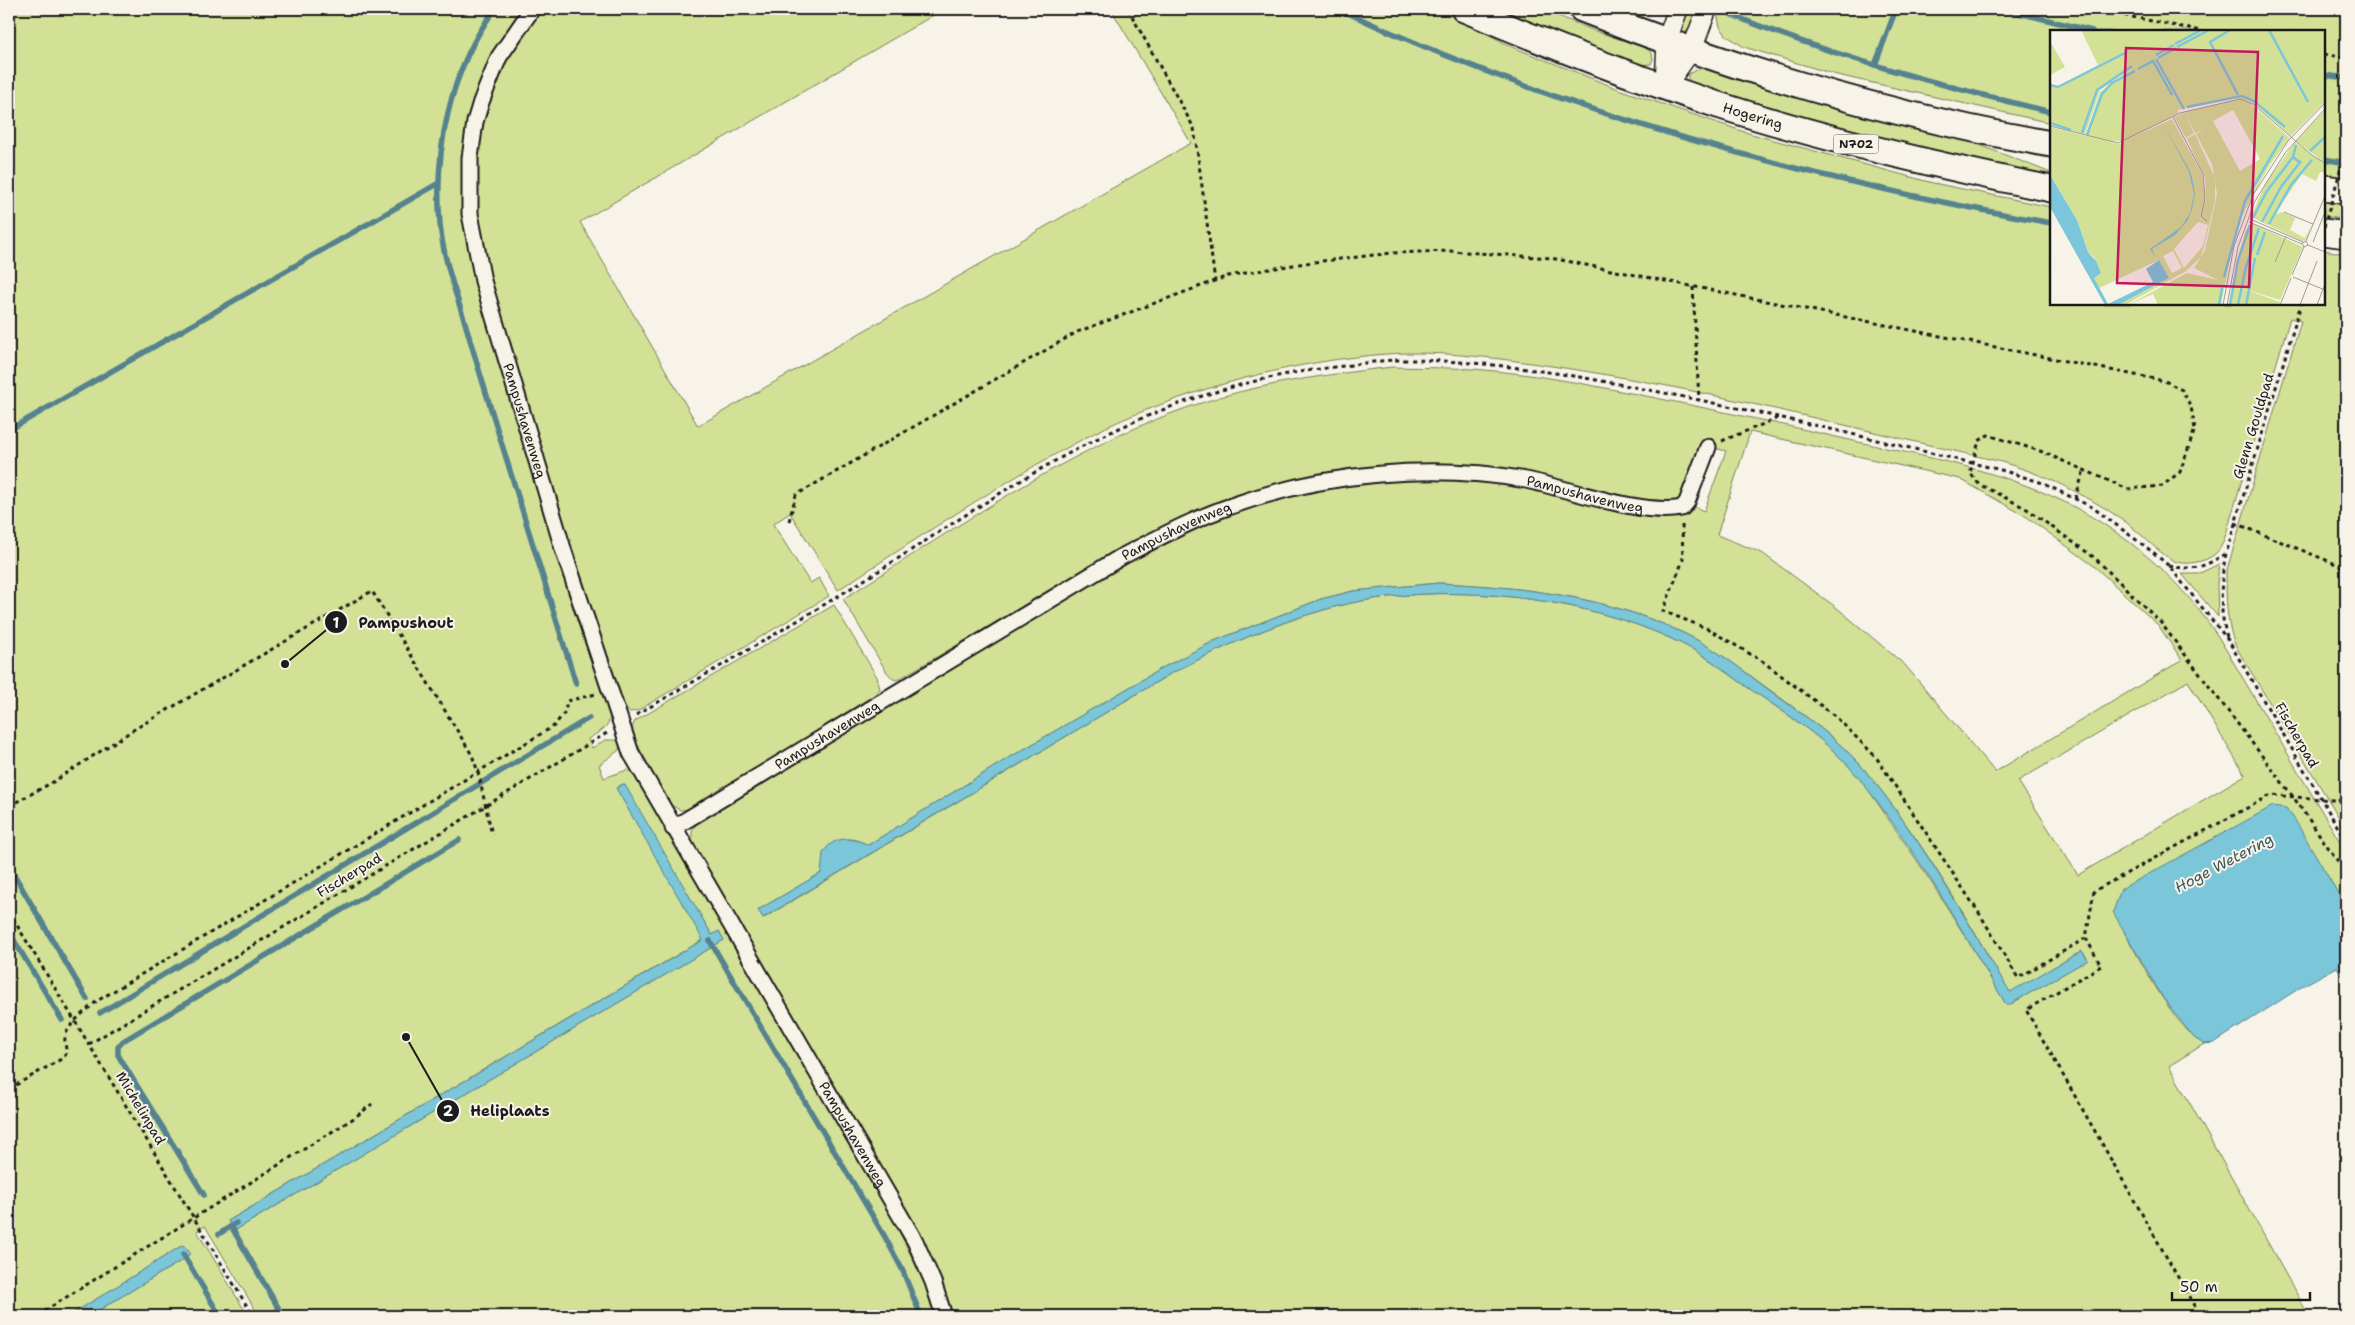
<svg xmlns="http://www.w3.org/2000/svg" width="2355" height="1325" font-family="'Shantell Sans',sans-serif">
<style>
.green{fill:#d2e195;stroke:#777e58;fill-rule:evenodd}
.water{fill:#7bc6da;stroke:#55828e}
.lines{fill:none;stroke-linecap:round;stroke-linejoin:round}
.stream{stroke:#55828e;stroke-width:5.5}
.minor-casing{stroke:#1c1c1c;stroke-width:19}
.tertiary-casing{stroke:#1c1c1c;stroke-width:22}
.trunk-casing{stroke:#1c1c1c;stroke-width:29}
.path{stroke:#1c1c1c;stroke-width:3;stroke-dasharray:4 4;stroke-linecap:butt}
.minor{stroke:#f7f3e8;stroke-width:15}
.tertiary{stroke:#f7f3e8;stroke-width:19}
.trunk{stroke:#f7f3e8;stroke-width:25}
.path-bridge{stroke:#1c1c1c;stroke-width:3;stroke-dasharray:4 4;stroke-linecap:butt}
.labels{text-anchor:middle;stroke-width:4;stroke-linejoin:round;paint-order:stroke}
.shield{fill:#f7f3e8;stroke:#5e5c59;stroke-width:1}
.shield-label{font-size:12px;font-weight:bold;fill:#1c1c1c}
.street-label{font-size:14px;fill:#1c1c1c;stroke:#f7f3e8}
.water-label{font-size:15px;font-style:italic;fill:#3d585e;stroke:#f7f3e8}
.inset-river{fill:none;stroke:#7bc6da;stroke-width:2.5}
.inset-road{fill:none;stroke:#9f9d96;stroke-width:1}
.view{fill:#c2185b;fill-opacity:0.15;stroke:#c2185b;stroke-width:2.5}
.inset-edge{fill:none;stroke:#1c1c1c;stroke-width:2.5}
.leader{fill:none;stroke:#1c1c1c;stroke-width:2}
.callout-dot{fill:#1c1c1c;stroke:#f7f3e8;stroke-width:2}
.mark-label{font-size:15px;text-anchor:middle;font-weight:bold;fill:#fff}
.callout-label{font-size:15px;text-anchor:middle;font-weight:bold;fill:#1c1c1c;stroke:#f7f3e8;stroke-width:4;stroke-linejoin:round;paint-order:stroke}
</style>
<rect width="100%" height="100%" fill="#f7f3e8"/>
<filter id="ink" filterUnits="userSpaceOnUse"><feTurbulence type="fractalNoise" baseFrequency=".02" numOctaves="2"/><feDisplacementMap in="SourceGraphic" scale="10" xChannelSelector="R" yChannelSelector="G"/><feConvolveMatrix kernelMatrix="1 2 1 2 8 2 1 2 1" color-interpolation-filters="sRGB"/></filter>
<g filter="url(#ink)">
<path class="green" d="M9,9H525L469,118L464,145L462,174L464,223L472,266L575,615L610,714C610,729 598,732 588,739L592,748L605,740H617L620,746L618,751L599,765L604,778L627,770L634,774L891,1215L924,1282L935,1316H259L205,1226L197,1231L248,1316H89L186,1258L190,1253L183,1245L69,1316H9ZM623,784L712,935L719,931L724,940L234,1231L228,1221L704,939L616,788Z
M540,9H944L580,222L698,426L1191,143L1111,9H1442L1510,46L1621,90L1748,133L1933,183L2051,207V304H2324V250L2346,254V829L2236,647C2226,623 2226,599 2226,573L2301,321L2290,318L2226,534C2223,542 2221,549 2215,554C2206,562 2185,566 2174,561C2157,552 2137,529 2120,518C2083,493 2041,473 1998,461C1852,428 1707,389 1558,367C1505,359 1440,350 1386,354C1298,361 1212,383 1129,417C1097,430 1067,448 1036,465C969,504 904,547 838,590L790,513L773,524L810,583L819,578L829,596L637,711L629,712L620,702L607,668L484,254L476,212L475,163L483,118L506,57Z
M1500,9H1541L1595,31L1646,48L1652,53L1653,59L1651,64L1640,65Z
M1612,9H1659C1645,20 1626,15 1612,9Z
M1686,9H1698L1690,29L1684,33L1680,30Z
M1716,9H2346V180L2324,177V31H2051V123L1837,75L1744,47L1727,36L1720,27Z
M1703,67L1830,107L1972,142L2051,173V182L1908,150L1688,84V74Z
M2324,201L2346,204V220L2324,216Z
M1392,367C1426,368 1461,367 1495,371C1548,376 1600,387 1651,397C1716,410 1781,424 1845,439C1924,457 2006,470 2078,509C2135,540 2184,584 2219,638L2346,852V907L2286,808L2124,932C2142,963 2174,1027 2204,1044L2169,1066L2309,1316H954L921,1237L692,844V830L699,821L1126,562L1206,523L1283,497L1355,483L1475,478L1527,486L1648,513L1692,506L1704,511L1726,451L1703,445L1684,499L1670,506L1421,467L1198,512L1163,527L1119,551L897,680L893,679L886,671L843,599C963,524 1083,437 1220,397C1277,381 1333,374 1392,367ZM1750,432L1960,479L2027,517L2094,566L2158,625L2182,660L1995,772L1905,665L1837,608L1762,553L1717,535ZM1439,583C1529,587 1619,598 1699,641C1725,656 1749,675 1774,693C1805,716 1837,738 1863,768C1920,836 1965,916 2010,993L2082,951L2088,959L2007,1006C1970,944 1933,882 1891,823C1880,807 1870,791 1858,776C1829,741 1787,714 1750,689C1730,675 1711,659 1690,648C1590,595 1436,578 1327,609C1272,624 1220,648 1170,674L764,918L758,910L821,873L830,845C844,836 854,838 868,845L1002,762L1164,667L1214,641L1321,599L1353,591ZM2188,681L2245,775L2078,875L2018,781Z
M2219,564L2217,584L2218,617L2182,574H2198Z
M834,605L877,677L880,689L877,693L692,809L680,810L669,804L634,738L632,728L635,721Z"/>
<path class="water" d="M1439,583C1529,587 1619,598 1699,641C1725,656 1749,675 1773,693C1805,716 1837,738 1863,768C1920,836 1964,917 2010,992L2082,951L2088,960L2007,1006C1961,929 1915,847 1858,777C1829,741 1787,714 1750,689C1730,675 1711,659 1690,648C1590,595 1436,578 1327,609C1272,624 1220,648 1170,674L763,918L758,910L821,873L823,853C833,835 853,837 868,845L1002,762L1164,667L1214,641L1321,599L1353,591Z
M623,784L625,785L712,935L719,931L724,940L234,1231L228,1221L703,940L616,788Z
M2273,806L2286,808L2295,820L2346,907V982L2337,967L2306,984L2214,1043L2204,1044L2194,1038L2163,998L2113,912L2121,889Z
M183,1245L190,1253L186,1258L89,1316H69Z"/>
<g class="lines">
<path class="stream" d="M495,9C450,69 434,150 440,224C443,256 454,289 464,319C475,358 487,396 499,435C525,518 550,601 576,684
M1339,9C1563,114 1808,179 2051,223
M2003,9L2092,31
M1732,15C1835,57 1943,86 2051,112
M1875,65L1896,9
M2324,75L2346,78
M2324,159L2346,163
M9,430L439,183
M9,866L87,999
M9,932L62,1020
M710,941L885,1237L902,1269L921,1316
M100,1013L589,718
M204,1195L118,1055V1047L123,1041L459,840
M231,1226L283,1316
M219,1234L236,1223
M183,1254L220,1316"/>
<g class="minor-casing">
<g id="minor">
<path id="s1" d="M532,9L499,57L481,102L475,122L470,158V214L483,281L564,552L631,753L915,1241L933,1282L944,1316"/>
<path id="s2" d="M673,828L1121,557C1158,538 1195,518 1234,505C1325,473 1432,463 1526,480C1571,489 1640,516 1682,508L1687,502L1708,447"/>
</g>
</g>
<g class="tertiary-casing">
<path id="tertiary" d="M1665,87L1692,49L1707,9
M1665,87L1667,40L1678,9"/>
</g>
<g class="trunk-casing">
<g id="trunk">
<path id="s3" d="M1464,9C1547,44 1632,77 1718,105C1827,140 1939,166 2051,189"/>
<path d="M1582,9C1732,69 1892,116 2051,144"/>
<path d="M2324,188L2346,191"/>
<path d="M2324,232L2346,235"/>
</g>
</g>
<path class="path" d="M1128,9L1194,128L1215,281
M2093,9L2201,31
M2324,54L2346,58
M1693,287L1699,400
M1722,441L1778,418
M2075,499L2084,470
M789,521L796,495L1077,332L1228,276L1305,263L1392,253L1450,251L1551,258L2165,381L2182,390L2191,407L2195,429L2180,472L2162,486L2128,489L2040,451L1988,435L1979,441L1970,473L1979,484L2027,509L2095,558L2161,623L2294,798L2346,873
M2235,523L2346,568
M1682,525L1683,560L1663,611L1708,629L1762,661L1836,717L1876,757L1981,916L2018,978L2086,938L2094,891L2271,795L2346,801
M2169,566C2194,571 2204,567 2225,554
M2227,637C2219,609 2220,582 2226,554L2301,304
M636,715C712,671 789,627 864,580C935,536 1003,488 1077,449C1156,407 1246,377 1335,367C1355,365 1374,361 1394,360C1485,359 1575,375 1664,393C1777,415 1889,443 2001,470L2040,482L2092,507L2154,553L2169,566L2228,640L2346,841
M9,806L53,782L133,730L372,591L472,755L478,772L492,835
M9,912L253,1316
M2086,938L2101,966L2026,1010L2200,1316
M89,1044L607,733
M9,1089L63,1058L66,1054C67,1049 64,1043 65,1038C67,1024 87,1010 97,1001L554,726L565,712L567,701L596,694
M9,1314L10,1316
M39,1316L49,1308L354,1118L372,1104"/>
<use href="#minor" class="minor"/>
<use href="#tertiary" class="tertiary"/>
<use href="#trunk" class="trunk"/>
<path class="path-bridge" d="M2324,227L2346,151"/>
</g>
</g>
<g class="labels">
<rect class="shield" x="1833.5" y="134.5" width="45" height="19" rx="4"/>
<g class="shield-label">
<text x="1856" y="148">N702</text>
</g>
<g class="street-label">
<text dy="5" stroke="none"><textPath href="#s3" startOffset="308">Hogering</textPath></text>
<text dy="5" stroke="none"><textPath href="#s1" startOffset="434">Pampushavenweg</textPath></text>
<text transform="translate(2253 426) rotate(-73)" y="5">Glenn Gouldpad</text>
<text dy="5" stroke="none"><textPath href="#s2" startOffset="1005">Pampushavenweg</textPath></text>
<text dy="5" stroke="none"><textPath href="#s2" startOffset="585">Pampushavenweg</textPath></text>
<text dy="5" stroke="none"><textPath href="#s2" startOffset="180">Pampushavenweg</textPath></text>
<text transform="translate(2297 735) rotate(60)" y="5">Fischerpad</text>
<text transform="translate(349 875) rotate(-31)" y="5">Fischerpad</text>
<text transform="translate(141 1108) rotate(59)" y="5">Michelinpad</text>
<text dy="5" stroke="none"><textPath href="#s1" startOffset="1224">Pampushavenweg</textPath></text>
</g>
<g class="water-label">
<text transform="translate(2224 863) rotate(-28)" y="5">Hoge Wetering</text>
</g>
</g>
<g transform="translate(2050 30)">
<rect width="275" height="275" fill="#f7f3e8"/>
<path d="M31,0H275V72L241,106L201,72L184,68L128,80V83L77,110L61,112L36,106L50,62L84,38L50,60L35,105L0,95V56L8,58L48,35ZM0,11L15,37L0,45ZM190,69L200,73L240,108L219,136L193,184L183,214L171,275H108L103,264L78,275L137,243L168,250L144,238L155,220L167,164L162,134L146,104L154,99L145,103L135,84L144,103L136,108L124,87L139,81ZM183,80L210,129L190,141L163,91ZM275,80V133L246,111ZM122,89L152,144L155,168L150,188L156,193L151,187L156,168L155,148L137,109L145,104L165,148V170L154,217L150,228L136,241L75,275H68L119,248L109,230L49,258L44,248L47,236L44,227L38,222L27,190L0,145V97L68,114ZM148,192L158,195L153,216L134,238L124,219ZM123,221L132,238L122,243L113,226ZM245,112L275,134V142H270L266,151L252,144L256,138L224,185L232,182L256,192L245,188L240,200L255,208L261,195L256,210L252,211L201,187L215,154ZM202,193L253,217L230,270L191,258L230,272L229,275H178L195,201Z" fill="#d2e195" fill-rule="evenodd"/>
<path d="M114,95L140,141L143,152L145,164L142,179L138,190L125,205L102,219L105,227L100,219L131,197L140,183L144,164L139,142ZM0,145L27,190L38,222L46,231L51,243L44,248L58,274L103,252L96,239L109,230L119,248L68,275H55L0,177Z" fill="#7bc6da"/>
<path class="inset-river" d="M180,0L160,12L188,65M219,0L258,72M125,14L151,0M127,17L159,0M106,25L124,15M108,28L126,18M106,29L134,79M88,39L103,31L122,65M0,55L8,57L75,23M137,77L192,66L204,71L235,97M0,93L21,100M32,103L47,60L82,36M37,105L52,64L62,53L85,41M246,115L243,127L249,132M260,121L275,107M203,188L217,161L243,127M212,192L231,157L251,131M219,194L241,155L262,130M207,225L215,202M174,247L195,171L233,106M169,275L172,258M180,275L188,230L200,195M188,275L196,237L209,198M196,275L205,228"/>
<path class="inset-road" d="M123,87L153,144L155,168L151,187L157,191M0,96L68,113L130,83L190,69L203,74L263,126L275,133M234,182L263,194M200,189L253,212M199,192L252,214M256,211L275,166M263,212L275,182M258,215L275,222M225,232L236,206M242,245L254,217L258,215L256,211L252,213L254,217M243,247L275,260M173,275L184,216L203,165L238,111L275,73M177,275L188,217L205,171L235,123L275,79M230,275L241,248M250,275L267,231M267,275L275,254"/>
<path class="view" d="M76,18L208,22L199,257L67,253Z"/>
<rect width="275" height="275" class="inset-edge"/>
</g>
<path class="leader" d="M285 664L336 622M406 1037L448 1111"/>
<g class="callout-dot">
<circle cx="285" cy="664" r="5"/>
<circle cx="406" cy="1037" r="5"/>
<circle cx="336" cy="622" r="12"/>
<circle cx="448" cy="1111" r="12"/>
</g>
<g class="mark-label">
<text x="336" y="628">1</text>
<text x="448" y="1116">2</text>
</g>
<g class="callout-label">
<text x="406" y="628">Pampushout</text>
<text x="510" y="1116">Heliplaats</text>
</g>
<rect width="2355" height="1325" fill="none" stroke="#f7f3e8" stroke-width="30"/>
<rect x="15" y="15" width="2325" height="1295" fill="none" stroke="#1c1c1c" stroke-width="2" filter="url(#ink)"/>
<path d="M2172 1292v8h138v-8" fill="none" stroke="#1c1c1c" stroke-width="2.5"/>
<text x="2180" y="1292" font-size="15" fill="#1c1c1c" stroke="#f7f3e8" stroke-width="4" paint-order="stroke">50 m</text>
</svg>
